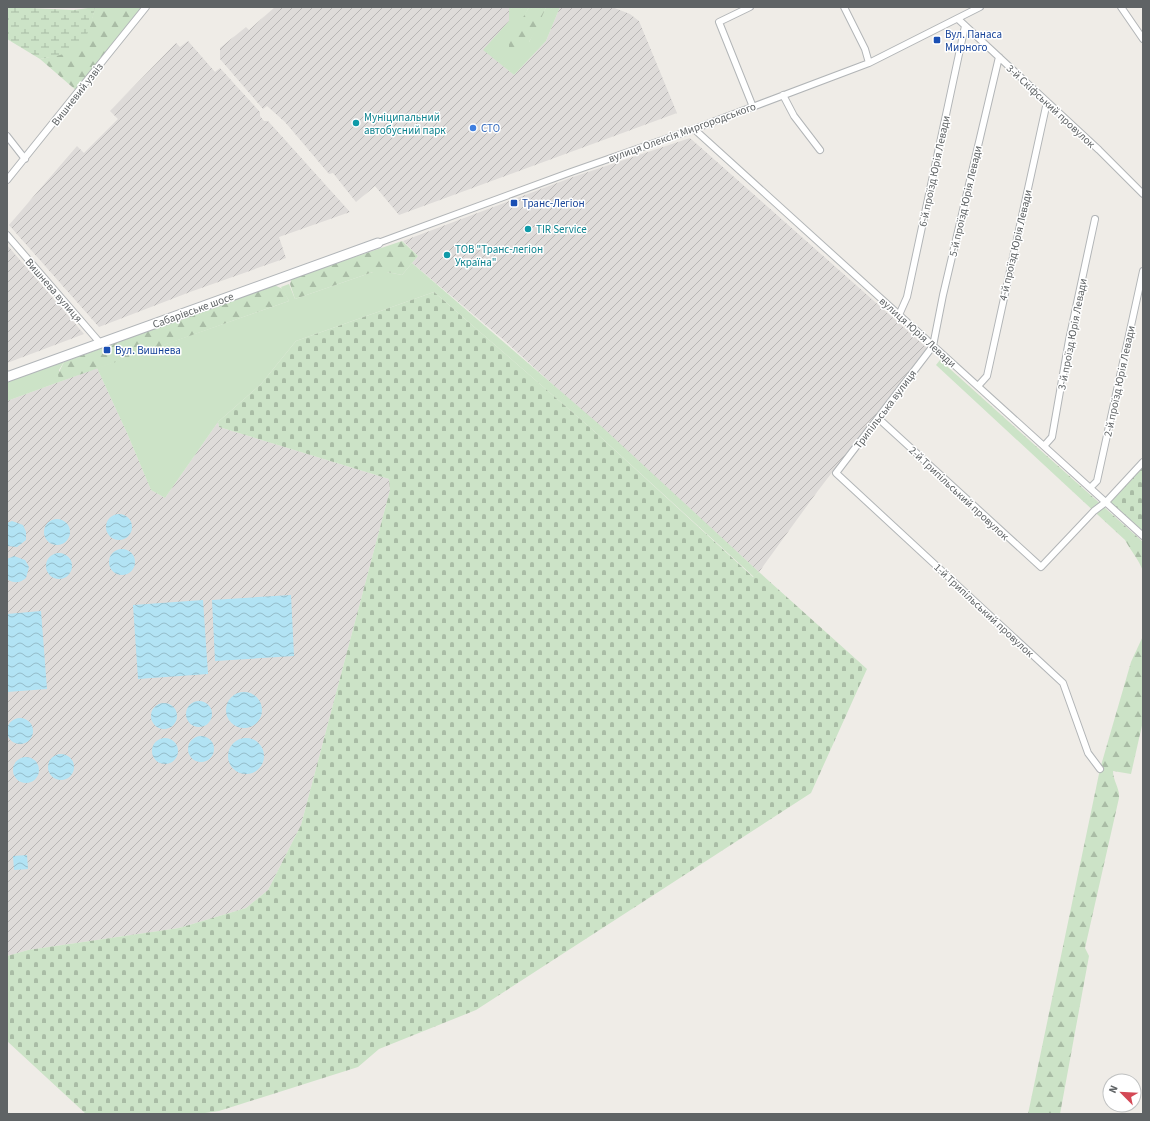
<svg xmlns="http://www.w3.org/2000/svg" width="1150" height="1121" font-family="'Source Sans 3',sans-serif">
<style>
.industrial{fill:url(#industrial-furrows)}
.green{fill:#cce3c7}
.forest{fill:url(#forest-firs)}
.wetland{fill:url(#wetland-marsh)}
.cemetery{fill:url(#cemetery-stones)}
.water{fill:url(#water-waves)}
.lines{fill:none;stroke-linecap:round;stroke-linejoin:round}
.street-casing{stroke:#b2b5b7;stroke-width:8}
.secondary-casing{stroke:#b1b5b8;stroke-width:11}
.street{stroke:#fff;stroke-width:6}
.secondary{stroke:#fff;stroke-width:9}
.transit-dot{fill:#1a4fb4;stroke:#fff;stroke-width:1.5}
.culture-dot{fill:#0f9aa8;stroke:#fff;stroke-width:1.5}
.shop-dot{fill:#3f7fe0;stroke:#fff;stroke-width:1.5}
.labels{text-anchor:middle;stroke-width:3;stroke-linejoin:round;paint-order:stroke}
.transit-label{font-size:11px;fill:#164399;stroke:#fff;text-anchor:start}
.street-label{font-size:11px;fill:#5f6365;stroke:#fff}
.culture-label{font-size:11px;fill:#0d838f;stroke:#fff;text-anchor:start}
.shop-label{font-size:11px;fill:#366cbe;stroke:#fff;text-anchor:start}
</style>
<defs>
<pattern id="industrial-furrows" width="10" height="10" patternUnits="userSpaceOnUse"><rect width="10" height="10" fill="#dedbd9"/><path d="M-1 1l2-2M0 10L10 0M9 11l2-2" fill="none" stroke="#b7b5b4"/></pattern>
<pattern id="forest-firs" width="22" height="20" patternUnits="userSpaceOnUse"><rect width="22" height="20" fill="#cce3c7"/><path d="M5 1l3.5 6h-7zM16 11l3.5 6h-7z" fill="#a9bca5"/></pattern>
<pattern id="wetland-marsh" width="20" height="14" patternUnits="userSpaceOnUse"><rect width="20" height="14" fill="#cce3c7"/><path d="M1 5h8M5 5V1M11 12h8M15 12V8" fill="none" stroke="#a9bca5"/></pattern>
<pattern id="cemetery-stones" width="16" height="16" patternUnits="userSpaceOnUse"><rect width="16" height="16" fill="#cce3c7"/><path d="M2 7V4a2 2 0 0 1 4 0v3zM10 15v-3a2 2 0 0 1 4 0v3z" fill="#a9bca5"/></pattern>
<pattern id="water-waves" width="16" height="10" patternUnits="userSpaceOnUse"><rect width="16" height="10" fill="#b2e3f4"/><path d="M0 5q4-4 8 0t8 0" fill="none" stroke="#94bcc9"/></pattern>
</defs>
<rect width="100%" height="100%" fill="#efece7"/>
<path class="industrial" d="M275,7H509V21L484,50L514,75L546,41L560,7H612L630,14L639,21L677,113L399,215L375,186L356,202L333,173L329,174L285,122L267,106L263,109L220,59V48L246,27L249,30Z
M188,41L215,72L220,68L260,112V116L264,121H268L350,212L279,237L286,258L190,292L99,327L9,225L77,146L84,153L118,119L110,111L176,43L180,47Z
M690,138L927,348L814,496L759,572L505,341L412,263L418,256L403,241L573,177Z
M7,245L84,334L7,363Z
M97,368L127,433L151,490L165,498L218,422L219,427L389,479L390,490L301,825L268,890L246,908L179,928L28,950L7,956V401Z"/>
<path class="green" d="M509,7H529L523,19L529,42L546,7H560L546,41L514,75L483,50L509,21Z
M412,263L601,426L759,572L754,577L594,431L434,292L296,341L261,384L218,422L165,498L151,490L127,433L97,368L289,301L281,287L289,284L295,299L373,272H387L402,275Z
M64,362L59,370V382L7,401V380Z"/>
<path class="forest" d="M95,7H146L78,92L40,59C76,53 87,43 95,7Z
M529,7H546C541,19 528,52 515,54L509,49V42Z
M402,241L418,256L402,275L387,272H373L295,299L290,284L292,278Z
M274,285L283,289L289,301L59,382L58,374L64,362Z
M940,360L1143,542V571C1139,560 1131,551 1125,540L936,365Z
M1143,636V721L1131,774L1113,771C1113,781 1120,788 1119,798L1085,948L1089,956L1060,1114H1028L1100,769L1131,662Z"/>
<path class="wetland" d="M7,7L74,10L95,7C87,46 80,53 40,59L7,39Z"/>
<path class="cemetery" d="M434,292L594,431L753,577L759,572L867,669L811,793L476,1010L379,1049L358,1067L219,1111L198,1114H86L7,1041V956L28,950L179,928L246,908L268,890L301,825L390,490L389,479L219,427L218,422L261,384L296,341Z
M1143,467V531L1110,502Z"/>
<path class="water" d="M106 527a13 13 0 1 1 26 0a13 13 0 1 1-26 0Z
M44 532a13 13 0 1 1 26 0a13 13 0 1 1-26 0Z
M12,521L23,525L26,532V540L17,547L7,546V523Z
M109 562a13 13 0 1 1 26 0a13 13 0 1 1-26 0Z
M46 566a13 13 0 1 1 26 0a13 13 0 1 1-26 0Z
M14,556L25,560L29,567L26,578C20,583 14,584 7,579V559Z
M291,595L294,656L215,661L212,600Z
M203,600L208,674L138,679L133,605Z
M41,611L47,689L7,692V614Z
M226 710a18 18 0 1 1 36 0a18 18 0 1 1-36 0Z
M186 714a13 13 0 1 1 26 0a13 13 0 1 1-26 0Z
M151 716a13 13 0 1 1 26 0a13 13 0 1 1-26 0Z
M7 731a13 13 0 1 1 26 0a13 13 0 1 1-26 0Z
M188 749a13 13 0 1 1 26 0a13 13 0 1 1-26 0Z
M152 751a13 13 0 1 1 26 0a13 13 0 1 1-26 0Z
M228 756a18 18 0 1 1 36 0a18 18 0 1 1-36 0Z
M48 767a13 13 0 1 1 26 0a13 13 0 1 1-26 0Z
M13 770a13 13 0 1 1 26 0a13 13 0 1 1-26 0Z
M27,855L28,869L14,870L13,856Z"/>
<g class="lines">
<g class="street-casing">
<path id="street" d="M750,7L719,22L753,107
M844,7L865,49L869,63
M1121,7L1143,39
M958,19L1099,150L1143,194
M999,57L943,295L933,346L836,473L1063,683L1088,753L1100,769
M783,95L794,116L820,150
M694,129L1143,536
M7,136L25,159
M7,180L146,7
M7,235L101,344
M378,243L571,172L694,129L869,63L980,7
M899,315L907,297L965,26
M978,386L987,376L1047,102
M878,418L1041,567L1094,511L1106,502L1143,462
M1044,446L1052,437L1069,340L1095,219
M1090,488L1097,481L1143,271"/>
</g>
<g class="secondary-casing">
<path id="secondary" d="M7,377L378,243"/>
</g>
<use href="#street" class="street"/>
<use href="#secondary" class="secondary"/>
</g>
<g class="transit-dot">
<rect x="933" y="36" width="8" height="8" rx="2"/>
<rect x="510" y="199" width="8" height="8" rx="2"/>
<rect x="103" y="346" width="8" height="8" rx="2"/>
</g>
<g class="culture-dot">
<circle cx="356" cy="123" r="4"/>
<circle cx="528" cy="229" r="4"/>
<circle cx="447" cy="255" r="4"/>
</g>
<circle class="shop-dot" cx="473" cy="128" r="4"/>
<g class="labels">
<g class="transit-label">
<text x="945" y="38">Вул. Панаса<tspan x="945" dy="13">Мирного</tspan></text>
<text x="522" y="207">Транс-Легіон</text>
<text x="115" y="354">Вул. Вишнева</text>
</g>
<g class="street-label">
<text transform="translate(77 94) rotate(-52)" y="4">Вишневий узвіз</text>
<text transform="translate(1051 106) rotate(43)" y="4">3-й Скіфський провулок</text>
<text transform="translate(682 132) rotate(-20)" y="4">вулиця Олексія Миргородського</text>
<text transform="translate(934 171) rotate(-78)" y="4">6-й проїзд Юрія Левади</text>
<text transform="translate(965 201) rotate(-77)" y="4">5-й проїзд Юрія Левади</text>
<text transform="translate(1015 245) rotate(-77)" y="4">4-й проїзд Юрія Левади</text>
<text transform="translate(54 290) rotate(49)" y="4">Вишнева вулиця</text>
<text transform="translate(193 310) rotate(-20)" y="4">Сабарівське шосе</text>
<text transform="translate(918 332) rotate(42)" y="4">вулиця Юрія Левади</text>
<text transform="translate(1072 334) rotate(-79)" y="4">3-й проїзд Юрія Левади</text>
<text transform="translate(1119 381) rotate(-78)" y="4">2-й проїзд Юрія Левади</text>
<text transform="translate(885 409) rotate(-53)" y="4">Трипільська вулиця</text>
<text transform="translate(959 493) rotate(43)" y="4">2-й Трипільський провулок</text>
<text transform="translate(984 610) rotate(43)" y="4">1-й Трипільський провулок</text>
</g>
<g class="culture-label">
<text x="364" y="121">Муніципальний<tspan x="364" dy="13">автобусний парк</tspan></text>
<text x="536" y="233">TIR Service</text>
<text x="455" y="253">ТОВ "Транс-легіон<tspan x="455" dy="13">Україна"</tspan></text>
</g>
<g class="shop-label">
<text x="481" y="132">СТО</text>
</g>
</g>
<rect width="1150" height="1121" fill="none" stroke="#5f6365" stroke-width="16"/>
<g transform="translate(1122 1093) rotate(294)"><circle r="19" fill="#ffffff" stroke="#bfc1c1"/>
<path d="M0-3L7 15L0 10L-7 15Z" fill="#d44855"/>
<text y="-6" font-size="11" font-weight="bold" text-anchor="middle" fill="#5f6365">N</text>
</g>
</svg>
